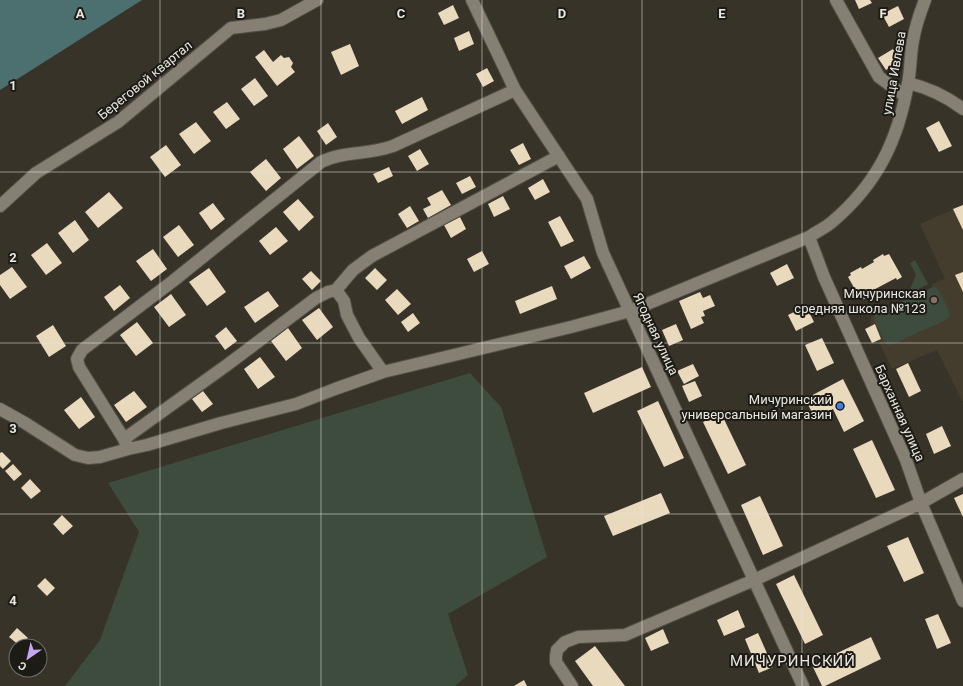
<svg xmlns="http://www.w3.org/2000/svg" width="963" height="686" font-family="Roboto,sans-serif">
<rect width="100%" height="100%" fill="#383329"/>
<path fill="#443c2d" d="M963,205V401H962L937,350L892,369L878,340L881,339L875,325L870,327L871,317L878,312L932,287V284L945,279L920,224Z"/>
<path fill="#3d4c3c" d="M915,260L928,284L909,294L907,291L910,289L916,275L910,263Z
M935,287L938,289L950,313L949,317L946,320L893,344L889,345L885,343L874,319L875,315L878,312L931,288Z
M470,373L501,407L547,557L448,614L468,675L455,686H65L100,640L139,532L108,483Z"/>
<path fill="#4c7070" d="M0,0H142L0,90Z"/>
<path fill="#e9d9bd" d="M855,0H870L872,3L859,9Z
M453,5L459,18L444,25L438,13Z
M898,6L904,19L889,27L882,14Z
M469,31L474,44L459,51L454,38Z
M350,44L359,66L341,75L331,52Z
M893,49L900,61L886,70L878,58Z
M264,50L273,62L281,55L284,58L289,57L293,63L291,67L295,72L277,86L255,57Z
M487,68L494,81L483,87L476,74Z
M255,78L268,96L254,106L241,89Z
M422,97L428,110L402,124L395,111Z
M227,102L240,119L226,129L213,112Z
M939,121L952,146L939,152L926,128Z
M196,122L211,141L194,154L179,134Z
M328,123L337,137L326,145L317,131Z
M299,136L314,156L297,169L283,149Z
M523,143L531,159L519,165L510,150Z
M166,145L181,165L165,177L150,157Z
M420,149L429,164L417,171L408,156Z
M266,159L281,178L266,191L250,172Z
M389,167L393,176L378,183L373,174Z
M470,176L476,187L462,194L456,183Z
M543,179L550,192L535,200L528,188Z
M442,190L451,205L428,218L423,209L431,205L427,198Z
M109,192L123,208L98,228L85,212Z
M503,196L510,209L494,217L488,204Z
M298,199L314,217L299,231L283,212Z
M213,203L225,219L211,230L199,213Z
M963,205V230L953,209Z
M410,206L419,221L407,228L398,214Z
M560,216L574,241L561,247L548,222Z
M460,217L466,229L451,238L444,225Z
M75,220L89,240L73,253L58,233Z
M179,225L194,245L178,257L163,237Z
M276,227L288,241L270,255L259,241Z
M47,243L62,263L46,275L31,255Z
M153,249L167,269L151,281L136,261Z
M482,251L489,264L474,272L467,259Z
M883,254L884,256L889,254L902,277L897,280L896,278L864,295L866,298L861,300L848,277L851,275L850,273L861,267L862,269L874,262L873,260Z
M584,256L591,268L571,279L564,266Z
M787,264L794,278L777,286L770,273Z
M12,267L27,287L10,299L0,285V275Z
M209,268L226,292L207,306L189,282Z
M375,268L387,280L377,290L365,278Z
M311,271L321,281L312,290L302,279Z
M963,272V292L955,275Z
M120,285L130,298L114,311L104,297Z
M552,286L557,299L520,314L515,301Z
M397,289L411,304L398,315L385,300Z
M268,291L279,306L255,323L244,307Z
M700,292L703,298L710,295L715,306L703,311L705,316L701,317L704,323L691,329L679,301Z
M171,294L186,315L169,327L154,307Z
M806,306L814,322L796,331L788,315Z
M319,308L333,327L317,340L302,320Z
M413,313L420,323L408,332L401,322Z
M137,322L153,343L136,356L120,335Z
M676,324L683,340L669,346L662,330Z
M875,324L881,339L872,343L865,329Z
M53,325L66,346L49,357L36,336Z
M226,327L237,341L225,350L215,336Z
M288,328L302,348L286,361L271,341Z
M822,338L834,363L817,371L805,345Z
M260,357L275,377L258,389L244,369Z
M908,363L921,391L909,397L896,369Z
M693,364L699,376L684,384L677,371Z
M642,367L651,387L593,413L584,393Z
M843,379L864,421L844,432L833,409L815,418L805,399Z
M695,381L702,396L689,402L682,386Z
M134,391L147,407L126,422L114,405Z
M203,391L213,404L202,412L192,399Z
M81,397L95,417L79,429L64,410Z
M658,401L684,458L664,467L637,411Z
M721,413L746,465L728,474L703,422Z
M942,426L951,446L934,454L926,434Z
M872,440L895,490L876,498L853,449Z
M2,452L11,461L3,469L0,466V453Z
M13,464L22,474L14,481L5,471Z
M30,479L41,491L31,499L21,488Z
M661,493L670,513L613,536L604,516Z
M963,494V517L954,498Z
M760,496L783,546L763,555L741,505Z
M62,515L73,526L63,535L53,524Z
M908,537L924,573L904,582L887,546Z
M794,575L823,635L805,644L776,584Z
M45,578L55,588L47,596L37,586Z
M738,610L745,627L724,636L717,620Z
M938,614L951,643L937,649L925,619Z
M17,628L28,638L20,646L9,637Z
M663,629L669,643L651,651L645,638Z
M758,633L773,667L759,673L745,639Z
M871,637L881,659L825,686H822L812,665Z
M595,646L625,686H593L575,661Z
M524,680L527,686H514Z"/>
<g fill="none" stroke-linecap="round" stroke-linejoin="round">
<defs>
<path id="street" d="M472,0L515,90L587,199L603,253L803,686
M836,0L879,77L905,96
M908,83C929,88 946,96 963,109
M0,206L36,173L118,122L231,28L265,24L281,20L317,0
M809,237L824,277L906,460L921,503L963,601
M383,372L359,338L347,315L344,301L336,290L353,270L372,256L559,156
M0,409L25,423L75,455L88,458L100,457L128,449L147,445L221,423L296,404L335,389L383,372L571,327L630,311L809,237C816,232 825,228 832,222C877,184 898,141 908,83C911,69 910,55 913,41C915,27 920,13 925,0
M124,439L227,365L316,298L328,292L336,290
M128,449L124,439L79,367L77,359L82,350L173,281L321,162C342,151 369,155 393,146L515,90
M572,686L556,662V656L557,650L565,642L578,637L625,635L754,580L921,503L963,479"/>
</defs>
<use href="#street" stroke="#544f47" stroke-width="14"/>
<use href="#street" stroke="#868074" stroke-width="12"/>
</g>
<path fill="none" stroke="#eae7e0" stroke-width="1" stroke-opacity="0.55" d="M160,0V686M321,0V686M482,0V686M642,0V686M802,0V686M0,172H963M0,343H963M0,514H963"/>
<circle fill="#8d6e63" stroke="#1d1b16" stroke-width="1.5" cx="934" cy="300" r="4"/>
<circle fill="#3f7fe0" stroke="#1d1b16" stroke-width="1.5" cx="840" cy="406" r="4"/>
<g text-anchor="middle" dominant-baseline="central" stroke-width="4" stroke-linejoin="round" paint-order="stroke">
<g font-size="13" fill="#eae7e0" stroke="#1d1b16">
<text transform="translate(894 73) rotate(-80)">улица Ивлева</text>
<text transform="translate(145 80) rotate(-39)">Береговой квартал</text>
<text transform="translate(656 334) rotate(65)">Ягодная улица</text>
<text transform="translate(900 413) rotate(66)">Барханная улица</text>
</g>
<g font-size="13" fill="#eae7e0" stroke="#1d1b16" text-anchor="end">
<text x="926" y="293">Мичуринская<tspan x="926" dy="15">средняя школа №123</tspan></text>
<text x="832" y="399">Мичуринский<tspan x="832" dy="15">универсальный магазин</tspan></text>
</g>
<g font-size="15" letter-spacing="1" fill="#eae7e0" stroke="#1d1b16">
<text x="793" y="661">МИЧУРИНСКИЙ</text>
</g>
</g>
<g font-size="13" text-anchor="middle" font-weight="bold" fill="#eae7e0" stroke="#1d1b16" stroke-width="4" stroke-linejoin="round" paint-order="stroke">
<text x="80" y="18">A</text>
<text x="241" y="18">B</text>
<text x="401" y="18">C</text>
<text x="562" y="18">D</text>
<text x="722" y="18">E</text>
<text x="883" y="18">F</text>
<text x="13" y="90">1</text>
<text x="13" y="262">2</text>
<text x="13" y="433">3</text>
<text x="13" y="605">4</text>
</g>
<g transform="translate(28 658) rotate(214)"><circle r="19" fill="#1d1b16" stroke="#6f6d67"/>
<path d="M0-3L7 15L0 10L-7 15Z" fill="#c3a7f2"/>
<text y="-6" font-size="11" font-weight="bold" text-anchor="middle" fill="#eae7e0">С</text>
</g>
</svg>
